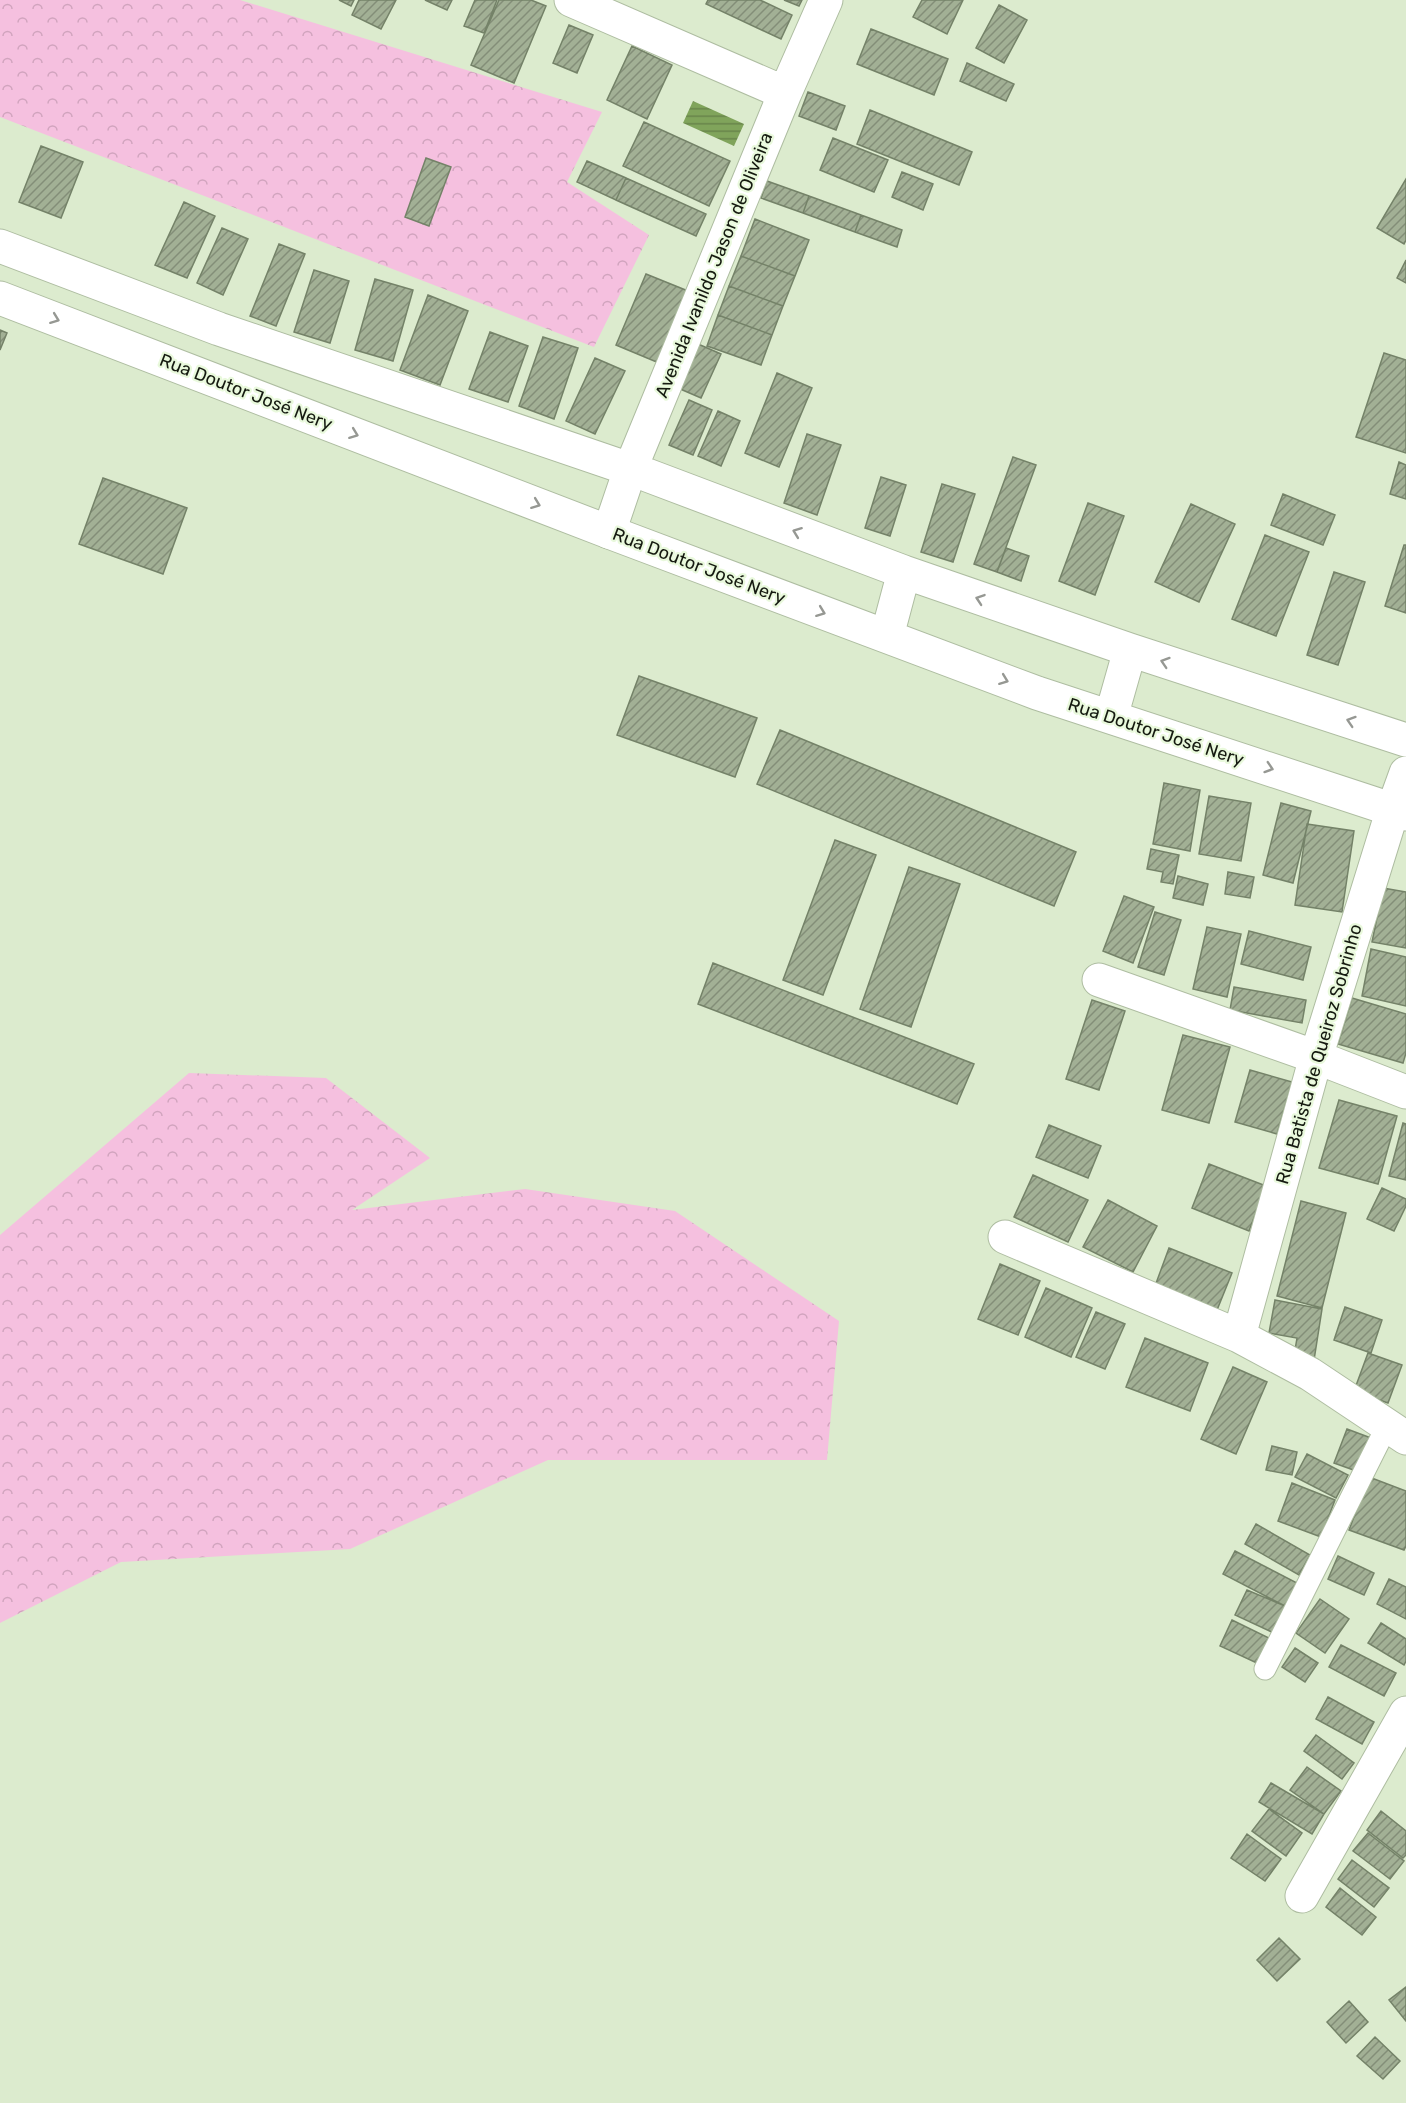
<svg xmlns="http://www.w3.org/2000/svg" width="1406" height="2103" font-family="Rubik,sans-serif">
<defs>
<pattern id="forest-crowns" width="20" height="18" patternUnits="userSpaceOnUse" patternTransform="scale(1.5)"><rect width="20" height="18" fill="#f5c0df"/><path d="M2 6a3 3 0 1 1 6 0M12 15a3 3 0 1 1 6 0" fill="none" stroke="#d1a4be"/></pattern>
<pattern id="water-rules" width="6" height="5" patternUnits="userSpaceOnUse" patternTransform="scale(1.5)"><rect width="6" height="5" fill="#80a45b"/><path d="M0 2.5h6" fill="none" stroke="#68854a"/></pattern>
<pattern id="building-hatch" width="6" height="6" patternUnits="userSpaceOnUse" patternTransform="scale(1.5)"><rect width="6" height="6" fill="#a2b095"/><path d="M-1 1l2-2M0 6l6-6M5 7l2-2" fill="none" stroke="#838e78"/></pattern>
</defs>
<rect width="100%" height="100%" fill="#dcebce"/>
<path fill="url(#forest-crowns)" d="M0,0H240L602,112L567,182L649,235L594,347L0,117Z
M189,1073L326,1078L430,1158L352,1210L525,1189L675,1211L839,1321L827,1460H548L350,1549L121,1562L0,1623V1235Z"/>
<path fill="url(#water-rules)" d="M693,101L744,124L734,146L683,123Z"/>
<path fill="url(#building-hatch)" stroke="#748268" stroke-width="1.5" d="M339,0H354L351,6Z
M359,0H396L381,29L352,15Z
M425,0H452L447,10Z
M475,0H497L484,33L464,26Z
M499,0H531L546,6L514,83L471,65Z
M708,0H760L792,15L781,39L706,4Z
M784,0H802L799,6Z
M922,0H963L947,34L913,17Z
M999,5L1027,20L1004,63L976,48Z
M569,25L593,35L577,73L553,63Z
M871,29L948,59L934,95L857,64Z
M632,46L672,65L647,119L607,100Z
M967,63L1014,84L1006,101L960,81Z
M808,92L845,106L836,130L799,116Z
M870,110L972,152L959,185L857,144Z
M644,122L730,161L709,206L623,166Z
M833,138L888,160L874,192L820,170Z
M41,146L83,162L61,218L19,202Z
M426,158L451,167L429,226L405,217Z
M587,161L626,178L616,200L577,182Z
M902,172L933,184L923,210L892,197Z
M626,178L706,214L696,236L616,200Z
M1406,179V240L1404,244L1377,228Z
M767,181L809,196L803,213L761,198Z
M809,196L861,215L855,232L803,213Z
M184,202L215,216L187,278L155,265Z
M861,215L902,230L897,247L855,232Z
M755,219L809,240L795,276L741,256Z
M222,228L248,239L223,295L197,283Z
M279,244L305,254L276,326L250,316Z
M741,256L795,276L783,306L729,286Z
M1406,260V283L1397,278Z
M314,270L349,281L330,343L294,332Z
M646,274L688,291L659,363L616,345Z
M375,279L413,290L393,361L355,350Z
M729,286L783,306L772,335L718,315Z
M428,295L468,311L440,385L400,370Z
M718,315L772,335L761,365L707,346Z
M0,330L7,333L0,350Z
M490,332L528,346L508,402L469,389Z
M543,337L578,348L554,419L519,406Z
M698,344L721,354L701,398L678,388Z
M1384,353L1406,360V453L1356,437Z
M595,358L625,371L595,434L566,421Z
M777,373L812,388L779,467L745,453Z
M689,400L712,410L693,455L669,445Z
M718,411L740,421L721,466L698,456Z
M807,434L841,445L817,515L784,503Z
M1013,457L1036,465L997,572L974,564Z
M1399,462L1406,465V499L1390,494Z
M881,477L906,485L890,536L865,528Z
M103,478L187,508L163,574L79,544Z
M942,484L975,494L953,562L921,552Z
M1283,494L1335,515L1323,545L1271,525Z
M1088,503L1124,516L1095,595L1059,581Z
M1191,504L1235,524L1199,602L1155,582Z
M1265,535L1309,552L1276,636L1232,619Z
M1404,545H1406V613L1385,606Z
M1006,548L1029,556L1021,581L997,572Z
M1334,572L1365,582L1338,665L1307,655Z
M639,676L757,718L735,777L617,735Z
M780,730L1076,852L1054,906L757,784Z
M1164,783L1200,790L1190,851L1153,844Z
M1209,796L1251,803L1241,861L1199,854Z
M1281,803L1311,811L1293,883L1263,875Z
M1307,824L1354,831L1342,912L1295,905Z
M835,840L876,855L823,995L783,980Z
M1151,849L1179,855L1173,884L1161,882L1163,872L1147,869Z
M909,867L960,884L911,1027L860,1009Z
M1228,872L1254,877L1250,898L1225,894Z
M1178,876L1208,884L1203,905L1173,898Z
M1383,888L1406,892V948L1372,942Z
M1124,896L1154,907L1133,963L1103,951Z
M1155,912L1181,920L1164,975L1138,967Z
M1207,927L1241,934L1227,997L1193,989Z
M1249,931L1311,947L1303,980L1241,964Z
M1371,949L1406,957V1006L1362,996Z
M713,963L974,1064L957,1104L698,1004Z
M1234,987L1306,1000L1302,1023L1230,1010Z
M1352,998L1406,1014V1053L1403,1063L1338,1044Z
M1092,1000L1125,1011L1099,1090L1066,1079Z
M1183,1035L1230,1047L1209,1123L1162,1110Z
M1250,1070L1292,1082L1277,1134L1235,1122Z
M1339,1100L1397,1116L1378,1184L1319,1168Z
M1403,1123L1406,1124V1180L1389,1176Z
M1049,1125L1101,1146L1088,1178L1036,1157Z
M1209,1164L1266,1186L1249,1231L1192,1208Z
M1033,1175L1088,1200L1068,1242L1014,1217Z
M1382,1188L1406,1199V1206L1394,1231L1367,1219Z
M1108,1200L1157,1226L1133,1272L1083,1247Z
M1301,1201L1346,1213L1322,1308L1277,1296Z
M1169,1248L1232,1273L1217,1310L1155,1286Z
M1000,1264L1040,1281L1018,1335L978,1319Z
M1046,1288L1092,1308L1071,1357L1025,1337Z
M1275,1300L1322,1309L1314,1360L1294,1356L1297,1338L1269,1333Z
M1345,1307L1382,1320L1371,1353L1334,1340Z
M1096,1312L1125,1324L1105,1369L1076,1357Z
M1145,1338L1208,1363L1190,1411L1126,1387Z
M1368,1353L1402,1365L1388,1403L1354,1391Z
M1233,1367L1267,1382L1236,1454L1201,1439Z
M1347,1429L1371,1438L1359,1472L1334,1463Z
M1272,1446L1297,1452L1292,1475L1266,1470Z
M1307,1454L1348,1475L1336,1498L1295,1477Z
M1369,1477L1406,1491V1546L1404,1550L1349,1530Z
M1292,1483L1335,1500L1321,1537L1278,1521Z
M1256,1524L1310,1555L1299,1575L1245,1544Z
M1235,1551L1297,1583L1285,1606L1223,1574Z
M1338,1556L1374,1573L1364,1595L1328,1579Z
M1389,1579L1406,1587V1619L1377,1604Z
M1247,1590L1285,1606L1274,1633L1235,1615Z
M1320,1599L1349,1619L1325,1653L1296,1633Z
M1232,1620L1271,1639L1259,1664L1220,1646Z
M1381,1623L1406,1639V1661L1404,1665L1368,1643Z
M1341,1645L1396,1673L1384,1696L1329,1667Z
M1295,1648L1318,1663L1305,1682L1282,1667Z
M1328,1697L1374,1722L1362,1744L1316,1719Z
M1316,1735L1354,1763L1342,1779L1304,1751Z
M1307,1767L1341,1791L1324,1814L1290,1790Z
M1271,1783L1324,1814L1312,1834L1259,1802Z
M1269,1809L1302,1833L1286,1856L1252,1831Z
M1381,1811L1406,1831V1855L1403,1858L1367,1830Z
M1368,1833L1404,1861L1390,1879L1353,1851Z
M1247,1834L1281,1859L1265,1881L1231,1858Z
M1352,1860L1389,1888L1374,1907L1338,1879Z
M1340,1888L1376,1917L1362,1935L1326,1907Z
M1279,1938L1300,1959L1277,1981L1257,1960Z
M1406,1987V2021L1389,2000Z
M1349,2001L1368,2022L1346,2043L1327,2022Z
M1375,2037L1400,2061L1383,2079L1357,2056Z"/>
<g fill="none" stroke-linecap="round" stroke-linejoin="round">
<defs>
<path id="lane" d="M1265,1669L1387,1426"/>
<path id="street" d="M571,0L785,93
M609,532L630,470L785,93L826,0
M1099,980L1316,1057L1406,1092
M1005,1237L1239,1336L1310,1374L1406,1438
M1239,1336L1316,1057L1393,809L1406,773
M1302,1896L1406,1713"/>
<path id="secondary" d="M0,246L219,329L647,475L904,572L1130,650L1406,740
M0,298L609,532L1037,693L1406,814
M887,636L904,572
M1111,717L1130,650"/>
</defs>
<use href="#lane" stroke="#aebda1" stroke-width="23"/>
<use href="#street" stroke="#aebda1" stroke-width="35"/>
<use href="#secondary" stroke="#aebda1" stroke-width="35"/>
<use href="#lane" stroke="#fff" stroke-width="21"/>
<use href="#street" stroke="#fff" stroke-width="33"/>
<use href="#secondary" stroke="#fff" stroke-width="33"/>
</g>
<defs><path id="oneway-chevron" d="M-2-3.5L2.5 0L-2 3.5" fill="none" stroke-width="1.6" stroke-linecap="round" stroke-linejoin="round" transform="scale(1.5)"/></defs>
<g stroke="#969893">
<use href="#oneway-chevron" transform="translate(55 319) rotate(21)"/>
<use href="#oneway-chevron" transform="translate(354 434) rotate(21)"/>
<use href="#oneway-chevron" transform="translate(536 504) rotate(21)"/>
<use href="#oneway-chevron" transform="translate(797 532) rotate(-159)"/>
<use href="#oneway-chevron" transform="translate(980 599) rotate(-161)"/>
<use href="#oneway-chevron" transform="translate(821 612) rotate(21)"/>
<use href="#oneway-chevron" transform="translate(1165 662) rotate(-162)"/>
<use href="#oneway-chevron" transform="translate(1004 680) rotate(21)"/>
<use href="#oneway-chevron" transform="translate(1351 721) rotate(-162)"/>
<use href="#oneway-chevron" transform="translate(1269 768) rotate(18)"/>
</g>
<g text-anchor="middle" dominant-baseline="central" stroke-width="4.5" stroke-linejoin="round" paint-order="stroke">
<g font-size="18" fill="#151a10" stroke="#e9f9dc">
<text transform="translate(714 265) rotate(-68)">Avenida Ivanildo Jason de Oliveira</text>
<text transform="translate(246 392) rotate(21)">Rua Doutor José Nery</text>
<text transform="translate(699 566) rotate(21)">Rua Doutor José Nery</text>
<text transform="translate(1156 732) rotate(18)">Rua Doutor José Nery</text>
<text transform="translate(1319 1054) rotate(-74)">Rua Batista de Queiroz Sobrinho</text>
</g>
</g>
</svg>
